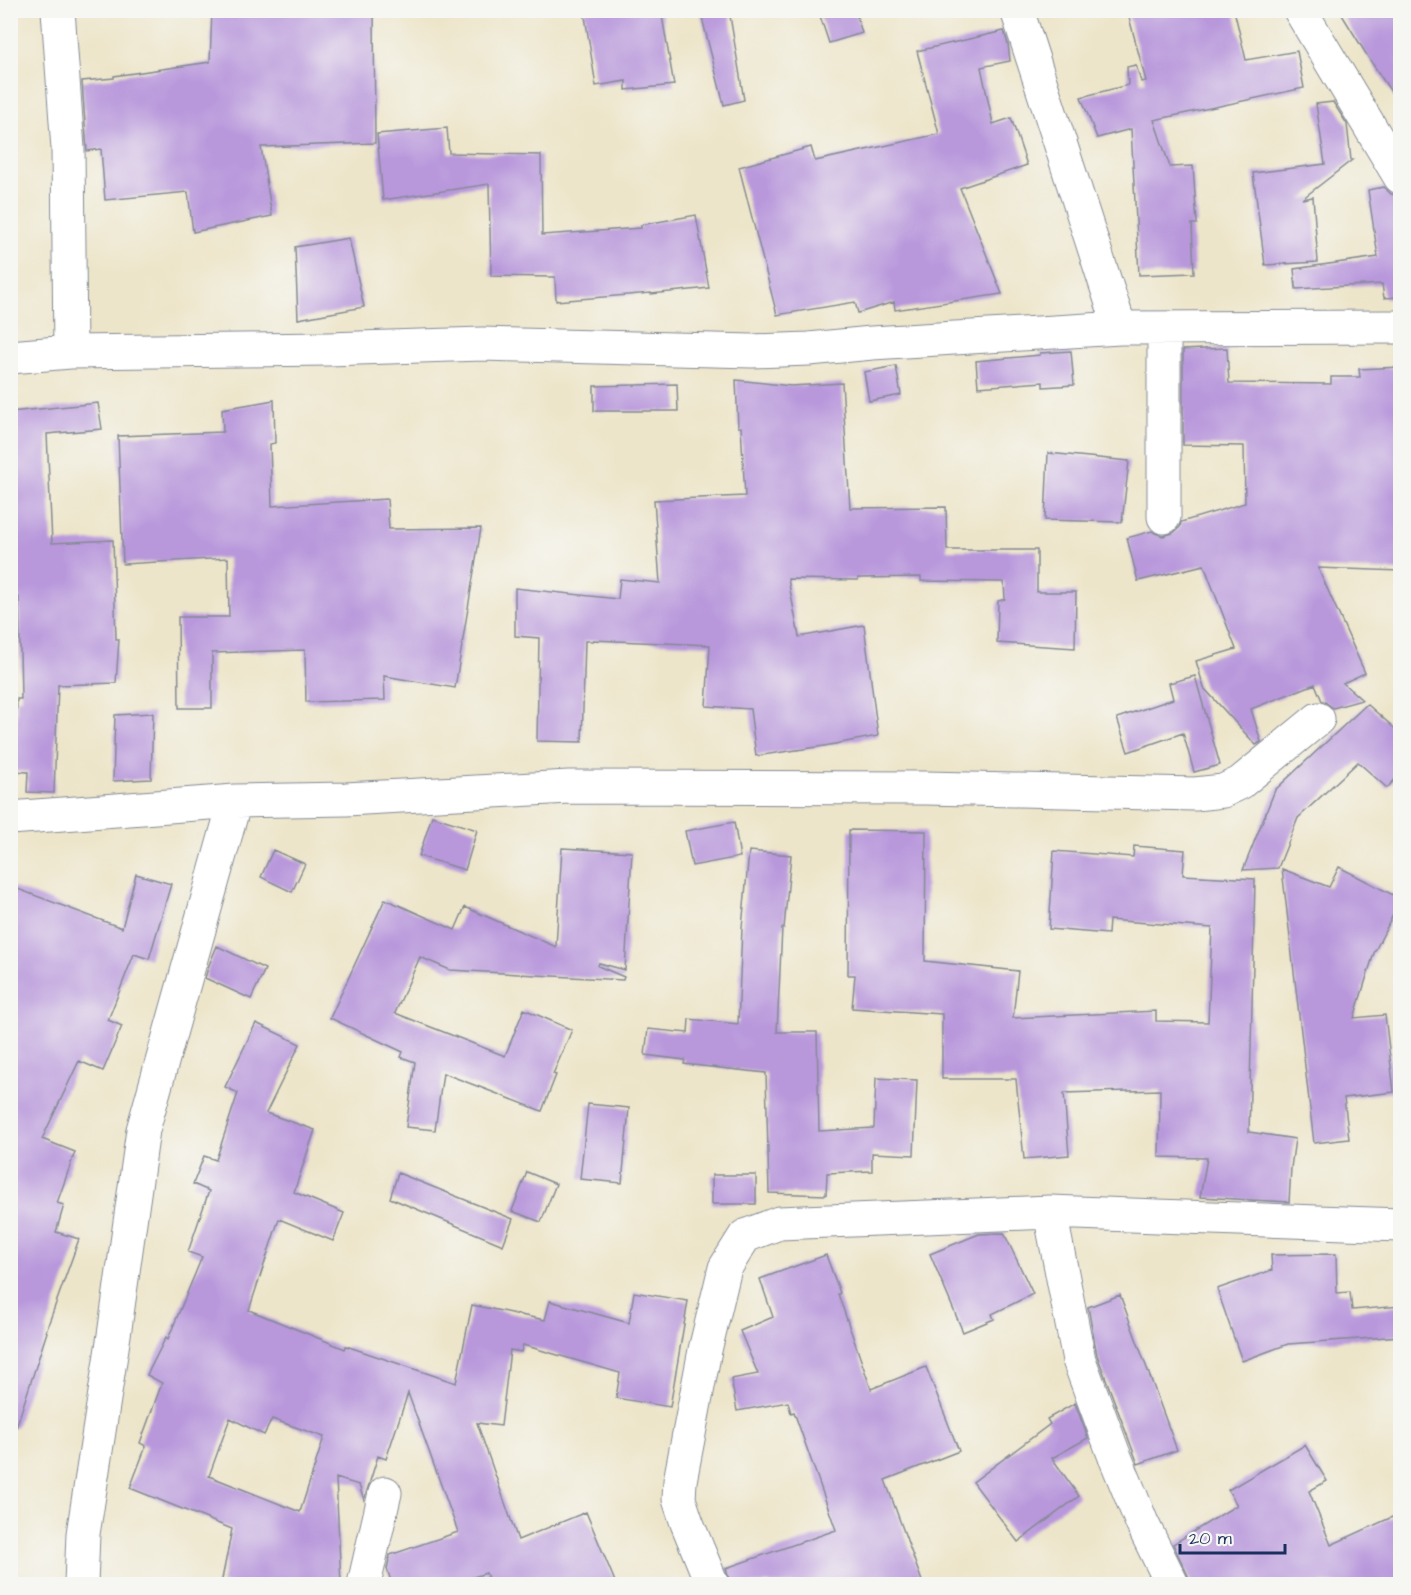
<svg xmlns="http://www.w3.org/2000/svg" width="1411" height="1595" font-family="'Architects Daughter',sans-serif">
<rect width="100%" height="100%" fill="#f6f6f2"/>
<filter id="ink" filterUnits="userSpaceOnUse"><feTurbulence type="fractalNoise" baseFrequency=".0167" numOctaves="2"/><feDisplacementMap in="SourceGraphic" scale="12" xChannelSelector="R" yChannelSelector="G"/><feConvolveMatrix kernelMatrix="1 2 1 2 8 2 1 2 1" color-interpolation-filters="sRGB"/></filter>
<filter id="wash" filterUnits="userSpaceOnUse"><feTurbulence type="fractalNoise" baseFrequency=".008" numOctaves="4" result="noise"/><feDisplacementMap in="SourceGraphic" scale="24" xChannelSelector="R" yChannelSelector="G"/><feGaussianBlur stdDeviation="1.35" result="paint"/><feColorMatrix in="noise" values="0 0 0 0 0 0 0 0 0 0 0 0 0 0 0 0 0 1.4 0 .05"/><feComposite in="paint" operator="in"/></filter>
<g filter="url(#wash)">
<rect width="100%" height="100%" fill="#ede5c9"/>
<g id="blocks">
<path fill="#b897db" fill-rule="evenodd" d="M212,10H374L375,143L261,147L272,216L193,232L188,192L105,200L101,149L87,151L82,81L114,78V76L210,62Z
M584,10H661L674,85L626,90V81L596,86Z
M700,10H729L744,100L724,105Z
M818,10H855L862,33L829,43Z
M1127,10H1234L1246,60L1297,51L1304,88L1154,120L1170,167L1193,166L1197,224H1192L1194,273L1139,275L1131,129L1097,138L1081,97L1128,85L1127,67L1136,65L1141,82L1146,81Z
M1339,10H1401V107L1368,57Z
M1004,31L1008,44L1010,61L981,67L993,124L1011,118L1027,165L960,188L1002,294L895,310L894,302L858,313L855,302L777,315L739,167L811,147L815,161L939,134L917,51Z
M1333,102L1347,124L1351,160H1352L1302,199L1313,197L1318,262L1265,265L1253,173L1325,164L1316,104Z
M447,128L449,153L541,155L542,235L641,228V225L696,215L709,288L651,294V293L556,301L555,277L491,276L489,184L383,200L377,134Z
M1384,187L1391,194L1401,196V297L1384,298L1382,284L1296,289L1294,269L1378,257L1368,190Z
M349,238L364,307L298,319L295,247Z
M1227,348L1229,383L1331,384V377H1360L1359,369L1401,367V571L1318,568L1365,673L1343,683L1362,700L1333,708L1325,702L1322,701L1315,684L1251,709L1261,742L1256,745L1204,688L1196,661L1236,649L1204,565L1138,581L1127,538L1152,531L1155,533L1163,536L1173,533L1180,527L1181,522L1245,503L1244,446L1183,445V350Z
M1071,351L1074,385L1043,387V382L978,387L976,361L1040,355V353Z
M896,366L901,395L869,401L864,372Z
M736,380L791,386L842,383L850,508L946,507L947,550H1037V592H1076L1075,648L997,643L998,601L1005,599L1004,582L921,581V577L858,578V580L788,579L799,637L864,625L878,736L824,746L756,756L750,709L706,706L710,645L593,640L592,641H585L582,742L537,741L539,638L515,636V588L618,599L620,579L660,583L654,500L745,496L741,427H738Z
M677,384L678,411H594V386Z
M274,400L275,443L270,444L272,506L387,499L389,529L481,528L455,688L384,676L385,700L306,702L305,650L212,653V708H179L178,617H229L228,558L123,564L118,436L223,432L222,409Z
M98,403L102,429L47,434L52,543L113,540L116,639H119L116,683L58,685L54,793L27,792L28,772L14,771L17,699H21L19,597H10V412Z
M1048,453L1129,461L1122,522L1045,520Z
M1195,676L1220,765L1194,772L1183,733L1128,752L1117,718L1173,699L1169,683Z
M1367,704L1401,734V773L1387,788L1358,762L1298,818L1278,868L1243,870L1275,790Z
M153,713L151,779L113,781L115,715Z
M432,816L477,830L465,870L419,856Z
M734,822L740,857L692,866L685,831Z
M849,830L926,831L925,961L1018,971L1013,1018L1156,1011V1021L1208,1022L1212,928L1109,920L1108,934L1049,929L1054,851L1133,857L1134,846L1185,850L1183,875L1255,879L1249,1132L1295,1139L1291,1168L1289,1202L1200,1197L1207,1158L1159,1157L1160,1090L1064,1093L1069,1155L1024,1159L1016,1079H942V1014L852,1008L855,975H848Z
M562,848L632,852L625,970L599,963L598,966L624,977L623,980L450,970L420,957L395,1013L505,1056L524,1009L572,1030L553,1074L556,1075L542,1111L443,1073L435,1130L406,1127L415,1062L401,1057L403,1052L330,1018L385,899L455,930L465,907L556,947Z
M273,850L305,864L292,892L261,877Z
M749,851L791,855L784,928H782L777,1032H817L819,1131L874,1128L876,1078L917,1080L914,1155L872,1153V1171L827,1173L826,1195L769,1193L766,1073L684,1064L685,1060L645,1055L648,1029L688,1033L689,1019L738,1024L742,928Z
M1339,867L1401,899L1374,953L1354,1018L1385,1015L1394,1092L1344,1098L1349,1139L1314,1143L1282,869L1329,887Z
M136,874L171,884L149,959L134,954L108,1020L122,1026L103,1071L79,1061L42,1139L75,1152L57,1203L64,1205L56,1232L79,1239L46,1331L47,1332L16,1428L10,1427V886L122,928Z
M217,946L265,969L251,999L205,978L209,965Z
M256,1023L300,1044L266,1113L315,1130L294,1192L344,1213L333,1241L279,1219L249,1310L345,1349L346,1346L456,1383L472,1305L545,1320L550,1301L629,1323L634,1292L688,1301L670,1407L616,1398L620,1373L523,1345L521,1352L510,1350L501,1426L477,1423L518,1540L586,1512L616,1584H490L486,1573L452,1584H392L387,1569L390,1555L458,1532L408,1393L386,1459L378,1456L364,1500L359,1485L336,1478L341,1584H221L232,1529L130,1488L146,1446L140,1443L162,1383L147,1375L166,1337L168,1339L202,1257L188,1252L209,1191L193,1184L204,1156L216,1160L238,1093L225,1087ZM230,1418L264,1435L272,1419L324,1437L300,1512L209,1476Z
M588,1104L629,1108L622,1183L580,1179Z
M527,1172L556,1184L541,1222L512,1211Z
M398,1173L513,1219L503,1245L390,1198Z
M712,1175H756V1204H712Z
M1004,1233L1033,1294L992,1314L994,1319L963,1332L930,1254L979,1234Z
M1336,1254L1337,1293L1350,1292L1352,1310L1401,1306V1336L1288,1344L1242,1361L1217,1289L1272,1270L1271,1255Z
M826,1255L840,1293L838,1294L871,1389L926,1367L959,1451L885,1480L923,1584H730L726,1568L836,1530L794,1412L791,1413L788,1402L737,1411L731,1379L758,1374L740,1331L773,1317L760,1279Z
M1120,1295L1177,1450L1138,1464L1097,1355L1088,1307Z
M1075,1403L1088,1438L1052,1458L1079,1496L1018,1542L973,1482L1050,1424L1047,1419Z
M1305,1445L1327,1481L1309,1491L1331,1545L1401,1513V1584H1192L1173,1544L1237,1505L1228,1490Z"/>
</g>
</g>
<g filter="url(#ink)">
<use href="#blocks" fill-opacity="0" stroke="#848a94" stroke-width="1.5"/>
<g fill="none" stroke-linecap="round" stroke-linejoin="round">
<defs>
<path id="minor" d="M58,10L68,149L70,352
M1017,10L1120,328
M1300,10L1400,177
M10,357L70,352L328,349L482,344L752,351L809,349L872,343L1120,328L1400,327
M1164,517V328
M10,818L235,801L346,799L569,787L926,788L1195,794L1223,791L1240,783L1318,719
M1050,1212L1079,1360L1113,1452L1142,1523L1172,1584
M81,1584L83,1534L114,1335L143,1130L235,801
M364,1584L385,1493
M712,1584L687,1523L679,1499L680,1481L705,1350L725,1268L745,1236L779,1223L1050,1212L1400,1225"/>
</defs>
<use href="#minor" stroke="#848a94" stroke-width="35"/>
<use href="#minor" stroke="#fff" stroke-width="33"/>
</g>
</g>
<rect width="1411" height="1595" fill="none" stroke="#f6f6f2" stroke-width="36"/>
<path d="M1180 1544v9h105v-9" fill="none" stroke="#1b2f5e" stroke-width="3"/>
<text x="1189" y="1544" font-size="18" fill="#1b2f5e" stroke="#f6f6f2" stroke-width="4.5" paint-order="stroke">20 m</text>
</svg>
